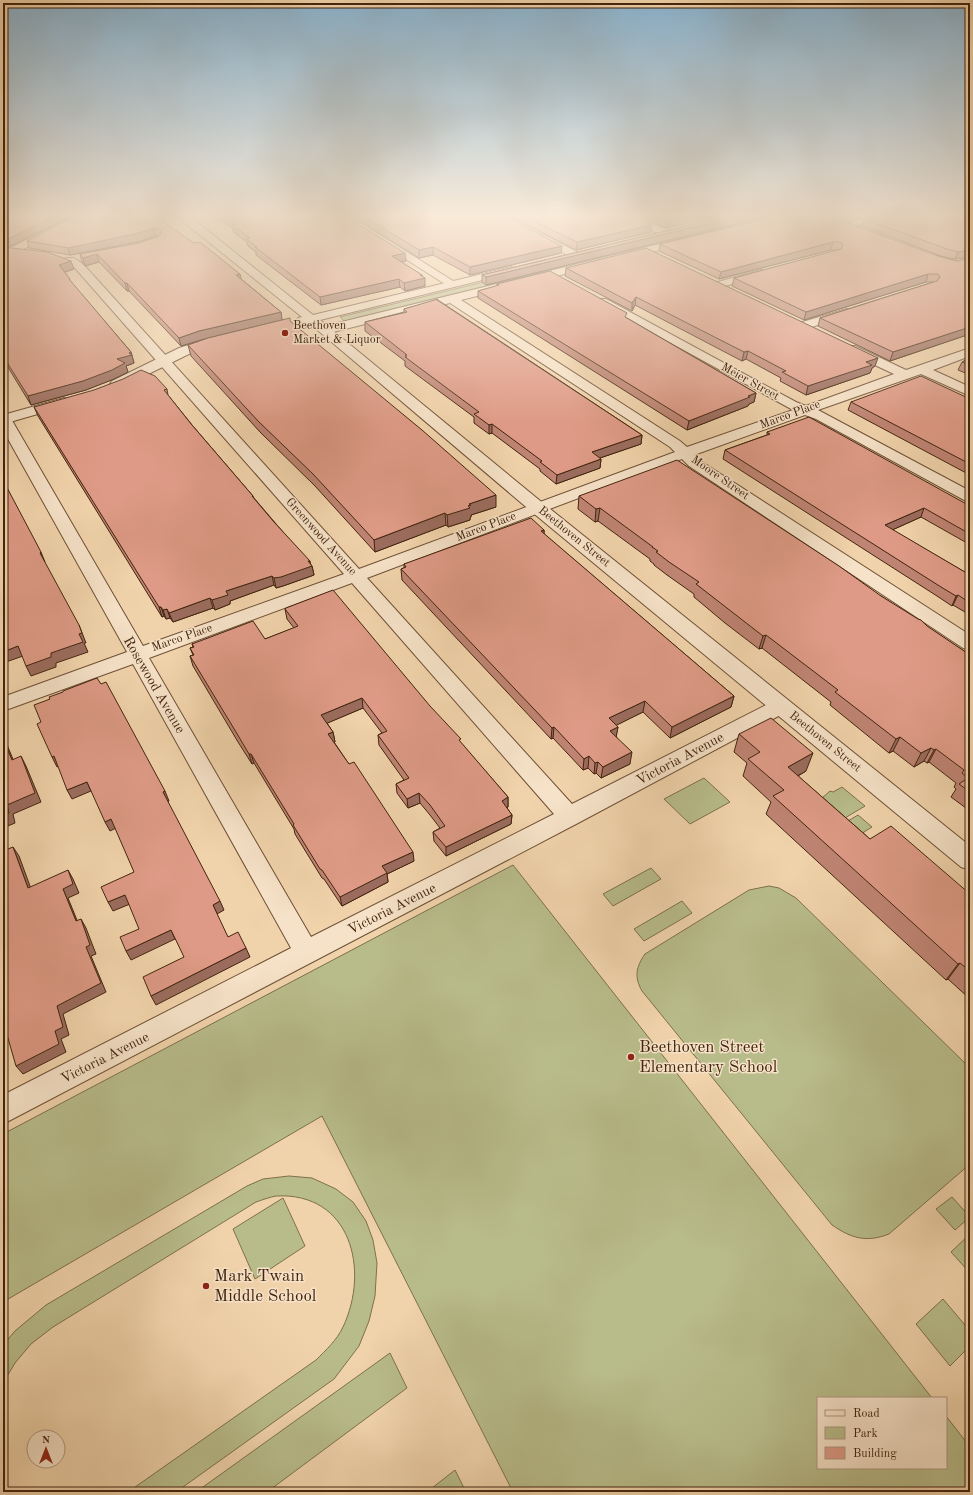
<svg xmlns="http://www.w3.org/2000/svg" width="973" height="1495" font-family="'Old Standard TT',serif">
<rect width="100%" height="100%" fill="#f1d3ab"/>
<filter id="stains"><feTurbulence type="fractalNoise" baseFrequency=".005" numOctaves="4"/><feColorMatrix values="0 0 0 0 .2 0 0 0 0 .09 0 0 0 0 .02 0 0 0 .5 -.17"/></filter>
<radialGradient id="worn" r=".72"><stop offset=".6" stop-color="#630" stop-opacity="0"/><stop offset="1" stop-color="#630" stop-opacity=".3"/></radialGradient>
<path fill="#b8bc8a" stroke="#7d704c" d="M762,214H781L345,322L340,317Z
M704,778L730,802L690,824L664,799Z
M842,787L865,806L845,818L822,798L830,791L833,792Z
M858,815L872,827L856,837L841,825Z
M513,865L932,1398H818V1468H946V1416L970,1447V1492H513L322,1116L3,1302V1134Z
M651,868L661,879L613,906L603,894Z
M769,886L779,888L796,898L970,1068V1164L889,1234C866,1243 851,1238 832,1225L642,991C634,977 636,967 645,954L749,890Z
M682,901L692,913L644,941L634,929Z
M289,1176L312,1178L336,1189L353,1202L366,1221L373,1240L377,1263L375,1296L369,1321L359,1346L334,1379L176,1492H128L316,1360C326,1350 337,1340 343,1327C370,1270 351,1192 276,1196C270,1197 262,1200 256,1202L53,1327L31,1344L15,1363L3,1383V1345L15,1331L46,1305L247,1186L263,1179Z
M952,1197L970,1217L955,1230L936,1209Z
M283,1198L305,1246L255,1279L233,1229Z
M970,1234V1273L951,1252Z
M943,1299L970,1331V1346L950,1366L916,1324Z
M390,1353L407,1388L267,1492H196Z
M455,1470L466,1492H427Z"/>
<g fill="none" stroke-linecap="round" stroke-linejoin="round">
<defs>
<path id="minor" d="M79,214H91L16,253H8L7,251L8,249Z
M335,214H346L458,284L456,286H448Z
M491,214H503L579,253L580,255L575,258L571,257Z
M618,214H630L669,231L670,233L669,235H661L620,216Z
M881,214H897L895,216L848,228L843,225L845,223Z
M688,237L693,240L692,242L461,300L680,441L687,447L793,410L598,303L596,301L598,299H606L796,402L806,406L894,374L847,352L845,349L847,346H855L906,370L970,348V356L933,370L970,387V396L921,374L818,410L970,491V502L964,500L816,419L805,415L694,455L699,460L970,635V650L963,648L689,466L682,459L367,578L572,804L774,701L781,699L788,701L791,706L788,711L578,823L3,1124V1095L291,948L133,664L3,711V697L127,652L3,430V413L8,414L10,417L143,646L344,574L75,268L65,260L66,258H74L83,264L359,569L675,452L670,447L450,303L325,334L321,333L319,330L321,327ZM352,583L554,814L311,937L149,658Z
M761,270L765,271L766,273L765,275L718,288L712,285L714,283Z
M847,309L851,310L853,312L851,314L803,330L799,329L797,326L799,323Z"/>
<path id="tertiary" d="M172,214H184L193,219L313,315L511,267L515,268L517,270L515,272L320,320L544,504L970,846V870L961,867L532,512L321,333L309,323L302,325L298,324L296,321L298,318L302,317L185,223Z
M217,336L222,337L223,340L222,343L189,354L122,387L117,388L112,387L110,384L112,381L179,348Z
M64,398L69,399L71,402L69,405L3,424V415Z"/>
</defs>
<use href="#minor" stroke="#6e5035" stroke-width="2"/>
<use href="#tertiary" stroke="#6e5035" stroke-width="2"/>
<use href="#minor" fill="#f6e2c8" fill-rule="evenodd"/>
<use href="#tertiary" fill="#f6e2c8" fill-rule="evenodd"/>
</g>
<path fill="#bf8473" stroke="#42240e" d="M3,214H76L11,246H3Z
M210,214H342L406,261L401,262L422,275L425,286L405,291L400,287L321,305L256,255V252L248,246L247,242L233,232V228Z
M348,214H501L561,253L470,275L433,255L419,258Z
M506,214H628L651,232L576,250Z
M633,214H728L667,228Z
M737,214H776L486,285L482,282V275Z
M783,214L957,261L970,258V334L890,361L818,326L820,318L933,282H926L804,320L732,286L734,278L839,250H831L719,279L659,251L660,244Z
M828,214H875L847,220Z
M970,214V257L955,259L944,257L862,226L864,219Z
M157,218L241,279L281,312L282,320L290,321L496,507L471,515V517L470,518V520L448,527L446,525L375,552L315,486L260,432L191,356L188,345L208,338L201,340L181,346L129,291H127L99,262L85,266L82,262L80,254L139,243L158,236H156L137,242L70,255L29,248L27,241Z
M3,247L74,269L65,272L72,283L131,352L134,363L126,366L128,372L114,379L86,390L31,405L3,359Z
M566,268L875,366L872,368L870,373L806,395L780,381L781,378L746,359L742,361L635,305L632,311L565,276Z
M497,284L627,318L756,393L754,402L749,404L748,406L687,430L478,298V291L497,286Z
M438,300L642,435L641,444L600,458L601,459L600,468L556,484L540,471V469L492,433L489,434L474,423V417L405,366V361L365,331V322L404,312V309Z
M970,358V375L958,370L962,362Z
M167,389L168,395L192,425L253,496L254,498L312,566L314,575L283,586L276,588L274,585L230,601V604L215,610L213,608L173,622L170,618L166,619L164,616L162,617L38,416L34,407Z
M970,399V475L848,410L851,402Z
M767,432L970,506V542L967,543L921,517L892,530L970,575V615L953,605L952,606L937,596L723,459L725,450L767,435Z
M579,496L881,596L970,655V811L951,797L956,789L954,787L956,783L929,762L927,763L924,761L914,767L893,751L889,753L830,705L831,702L762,648L759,649L725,623L694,597V594L667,575L654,565V564L650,561V559L598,521L595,522L578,509Z
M544,530V534L734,696L731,707L670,738L643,712L616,725L618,727L616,736L630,764L601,778L596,773L594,774L588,768L583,770L553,738L551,739L402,580L401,569L404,568V564Z
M285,609L461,743L508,797V807L507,808L512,815L511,824L446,856L434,841L433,832L440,828L430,815L420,803L408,808L397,793L396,784L404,780L379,745L378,735L382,733L363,708L327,723L333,732L335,742H334L414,861L387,874L388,882L342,906L324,879L322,878L295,834L294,829L254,763L252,764L238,742L193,666L190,656L193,655L190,648L193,647L192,644L265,639L294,628L287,619Z
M739,734L806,771L798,776L870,839L970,894V999L948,979L946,980L766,814L771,802L743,776L747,763L734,752Z"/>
<path fill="#9b6c5e" stroke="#42240e" d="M59,214H76L11,246L8,239Z
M699,214H728L667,228L668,221Z
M748,214H776L486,285V277Z
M849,214H875L847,220Z
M652,225L651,232L576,250L577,242Z
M154,228L156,236L137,242L70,255L68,248Z
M833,242L831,250L719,279L721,272Z
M562,246L561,253L470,275V267Z
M433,247V255L419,258V250Z
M970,250V257L955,259L958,252Z
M405,253L406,261L392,264V256Z
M97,254L99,262L85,266L83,258Z
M71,261L74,269L61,273L59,265Z
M240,274L242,282L236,275Z
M928,274L926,282L804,320L806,312Z
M420,275H422V279L425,278V286L405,291L404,283Z
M399,279L400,287L321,305L320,297Z
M125,283H127L129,291H127Z
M636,297L635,305L632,311V303Z
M281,312L282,320L201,340L181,346L179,338L199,331Z
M970,327V334L890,361L893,352Z
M748,351L746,359L742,361L744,352Z
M131,352L134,363L126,366L128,372L114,379L86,390L31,405L28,396L117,359Z
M878,358L875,366L872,368L870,373L806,395L808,386L866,362Z
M756,393L754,402L749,404L748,406L687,430L689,421L748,396Z
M492,424V433L489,434V425Z
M642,435L641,444L591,461L592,452Z
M601,459L600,468L556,484L557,475Z
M496,495V507L471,515V517L470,518V520L448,527L447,515L469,504Z
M600,508L598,521L595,522L596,509Z
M924,508L921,517L881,535L885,525Z
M445,513L446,525L375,552L374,540Z
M544,530V541L541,531Z
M970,536V542L967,543Z
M41,552L45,562L44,563L40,553Z
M310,561L311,566H312L314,575L283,586L276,588L274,578Z
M272,576L274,585L230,601V604L215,610L212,600L226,591Z
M958,595L953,605L952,606L956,596Z
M210,598L213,608L173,622L169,613Z
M159,607H161L164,616L162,617Z
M167,609L170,618L166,619L163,610Z
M79,625L86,643H84L88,652L56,663V667L31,676L26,666L51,653L79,634Z
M766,635L762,648L759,649L763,636Z
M18,646L23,656L3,663V652Z
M734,696L731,707L670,738L672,727Z
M362,698L363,708L323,725L321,715Z
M645,701L643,712L607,730L609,718Z
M554,727L553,738L551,739L552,728Z
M618,727L616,738L610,731Z
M333,732L335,742L330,744L328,734Z
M3,735L17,769L12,760L3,739Z
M900,737L893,751L889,753L896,739Z
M931,748L924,761L914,767L921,753Z
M936,749L929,762L927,763L934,750Z
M632,752L630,764L601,778L603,767Z
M813,753L806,771L781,785L788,767Z
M249,754H251L254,763L252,764Z
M21,756L26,766L41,802L13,814L15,823L3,828V816Z
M54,756L59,766L57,767L52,757Z
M589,756L588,768L583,770L584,759Z
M598,762L596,773L594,774L595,763Z
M87,782L91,791L72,799L67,790Z
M165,791L169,801L167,802L163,792Z
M419,793L420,803L408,808L407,799Z
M508,797V807L501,810L502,801Z
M512,815L511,824L446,856V847Z
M111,819L116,828L110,831L105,822Z
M13,847L19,856L34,897L28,888Z
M413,852L414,861L387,874L388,882L342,906L340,897L382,866Z
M68,870L73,879L79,893L68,898L81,930L76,921L63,889Z
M125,895L130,904L113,911L108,902Z
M220,901L224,910L217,914L213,905Z
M81,919L86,928L96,954L91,956L106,992L63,1014L69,1035L61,1039L66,1052L23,1074L16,1066L55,1031L57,1006L86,947Z
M171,930L175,939L131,960L126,951Z
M246,948L250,957L156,1005L151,996Z
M960,963L948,979L946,980L958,964Z"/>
<path fill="#de9a86" stroke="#42240e" d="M3,214H59L8,239H3Z
M78,214H155L156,215H153L194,243L200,242L240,274L236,275L281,312L199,331L179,338L127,283H125L97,254L83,258L80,254L139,243L159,236L161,232L159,229L154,228L135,234L68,248L27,241Z
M220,214H342L405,253L392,256L422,275H420L425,278L404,283L399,279L320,297L255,247H257L246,239L250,238L232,225L237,224Z
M359,214H501L562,246L470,267L433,247L419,250Z
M520,214H628L652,225L577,242Z
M651,214H699L668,221Z
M737,214H748L486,277L482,275Z
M783,214H824L938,256L957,261L970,258V327L893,352L820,318L937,281L940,277L938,274H928L806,312L734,278L841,249L843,245L841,242H833L721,272L660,244Z
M884,214H970V250L958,252L947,249L864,219Z
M3,247L47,252L71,261L59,265L70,279H69L131,352L129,353L132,355L117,359L125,363L112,370L83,381L28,396L3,356Z
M646,248L878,358L866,362L872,365L808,386L782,372L786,371L748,351L744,352L636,297L632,303L566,268Z
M550,271L627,313L625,317L756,393L748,396L750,397L689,421L478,291L499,285L497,284Z
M438,299L437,300L642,435L592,452L601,459L557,475L540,462L542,461L492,424L489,425L474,414L479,412L405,357H407L405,355H407L365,322L407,312L404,309Z
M290,318V321L422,430L496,495L469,504L471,505L468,506L470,508L447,515L445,513L374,540L313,474L258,421L188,345L208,338Z
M970,358V365L962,362Z
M141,370L155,376L167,389L164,390L192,425L253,496H252L274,522L310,561H308L312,566L281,577L274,578L272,576L226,591L228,595L212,600L210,598L169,613L167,609L163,610L161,607H159L34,407L94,390L123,379Z
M921,376L970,399V464L851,402Z
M809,417L970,506V534L924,508L885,525L970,575V603L958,595L956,596L941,587L725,450L770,434L767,432Z
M677,460L839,566L881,596L918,619L921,620L927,626L970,655V792L959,784L968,778L962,773L964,770L936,749L934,750L931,748L921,753L900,737L896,739L835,692L838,690L766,635L763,636L696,584L699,582L669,562L656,552L658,551L652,547H653L600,508L596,509L579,496Z
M3,480L41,552L40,553L79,625L82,633L79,634L83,642L51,653V657L26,666L18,646L3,652Z
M531,518L544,530L541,531L734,696L672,727L645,701L609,718L618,727L610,731L632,752L603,767L598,762L595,763L589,756L584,759L554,727L552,728L401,569L406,567L404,564Z
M333,590L430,706L461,739L459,740L508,797L502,801L512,815L446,847L433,832L445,826L430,805L419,793L407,799L396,784L409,778L378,735L387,731L362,698L321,715L333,732L328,734L349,764L354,762L413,852L382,866L387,873L340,897L322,870L320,869L293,825L294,824L251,754H249L236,732L190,656L194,655L190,648L194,647L192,644L253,621L265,639L298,626L285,609L286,608Z
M97,678L101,684L106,682L165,791L163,792L220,901L213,905L228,937L238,932L246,948L151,996L143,977L184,957L171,930L126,951L120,937L139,929L125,895L108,902L101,887L134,872L111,819L105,822L87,782L67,790L54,756L52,757L37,724L41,722L34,705L50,699L49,697L63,692V691Z
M771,718L813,753L788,767L870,839L891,826L970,894V971L960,963L958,964L773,796L784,790L748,759L760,752L739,734Z
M3,739L12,760L21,756L35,793L7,805L9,813L3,816Z
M13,847L28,888L68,870L73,884L63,889L76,921L81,919L90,945L86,947L101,983L57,1006L63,1027L55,1031L59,1044L16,1066L3,1021V851Z"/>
<linearGradient id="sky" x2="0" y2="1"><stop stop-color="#8ab5d2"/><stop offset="0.51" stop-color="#f9ebd9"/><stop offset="1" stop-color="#f9ebd9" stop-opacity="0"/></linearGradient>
<rect width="973" height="423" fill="url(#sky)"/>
<g fill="#8f2418" stroke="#f6e2c8" stroke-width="1.5">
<circle cx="285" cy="333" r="4"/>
<circle cx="631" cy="1057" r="4"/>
<circle cx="206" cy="1286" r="4"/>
</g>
<g text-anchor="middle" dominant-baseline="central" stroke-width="3" stroke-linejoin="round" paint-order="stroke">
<g font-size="12" fill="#42240e" stroke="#f6e2c8" text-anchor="start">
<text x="293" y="326">Beethoven<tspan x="293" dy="14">Market &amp; Liquor</tspan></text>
</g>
<g font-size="12" fill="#42240e" stroke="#f6e2c8">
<text transform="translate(750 382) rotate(29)">Meier Street</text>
<text transform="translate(790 415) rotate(-20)">Marco Place</text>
<text transform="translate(720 478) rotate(35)">Moore Street</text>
<text transform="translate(486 527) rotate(-21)">Marco Place</text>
<text transform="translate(321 537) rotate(48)">Greenwood Avenue</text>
<text transform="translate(574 537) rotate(39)">Beethoven Street</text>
<text transform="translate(182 638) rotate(-19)">Marco Place</text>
<text transform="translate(825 742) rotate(39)">Beethoven Street</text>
</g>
<g font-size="14" fill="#42240e" stroke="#f6e2c8">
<text transform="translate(154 685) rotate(60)">Rosewood Avenue</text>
<text transform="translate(680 759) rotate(-28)">Victoria Avenue</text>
<text transform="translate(392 909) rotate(-27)">Victoria Avenue</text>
<text transform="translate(105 1058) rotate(-27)">Victoria Avenue</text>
</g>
<g font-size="17" fill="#42240e" stroke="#f6e2c8" text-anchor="start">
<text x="639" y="1047">Beethoven Street<tspan x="639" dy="20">Elementary School</tspan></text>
<text x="214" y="1276">Mark Twain<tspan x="214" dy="20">Middle School</tspan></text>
</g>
</g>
<rect width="973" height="1495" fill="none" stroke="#f1d3ab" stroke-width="16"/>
<rect x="4" y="4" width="965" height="1487" fill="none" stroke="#42240e" stroke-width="2"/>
<rect x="8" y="8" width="957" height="1479" fill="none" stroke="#42240e"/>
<rect x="817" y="1397" width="130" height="72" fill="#f6e2c8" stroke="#ae967e"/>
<rect x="825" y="1410" width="20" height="6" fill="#f6e2c8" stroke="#ae967e"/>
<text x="853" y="1417" font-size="12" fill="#42240e">Road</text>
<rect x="825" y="1427" width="20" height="12" fill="#b8bc8a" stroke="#ae967e"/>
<text x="853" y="1437" font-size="12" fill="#42240e">Park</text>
<rect x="825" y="1447" width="20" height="12" fill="#de9a86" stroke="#ae967e"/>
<text x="853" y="1457" font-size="12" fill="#42240e">Building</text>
<g transform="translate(46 1449)"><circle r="19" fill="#f6e2c8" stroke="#ae967e"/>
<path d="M0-3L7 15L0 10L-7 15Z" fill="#8f2418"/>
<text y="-6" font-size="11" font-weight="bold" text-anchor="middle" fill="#42240e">N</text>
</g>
<rect width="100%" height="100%" filter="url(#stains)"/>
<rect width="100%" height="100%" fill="url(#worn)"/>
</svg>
